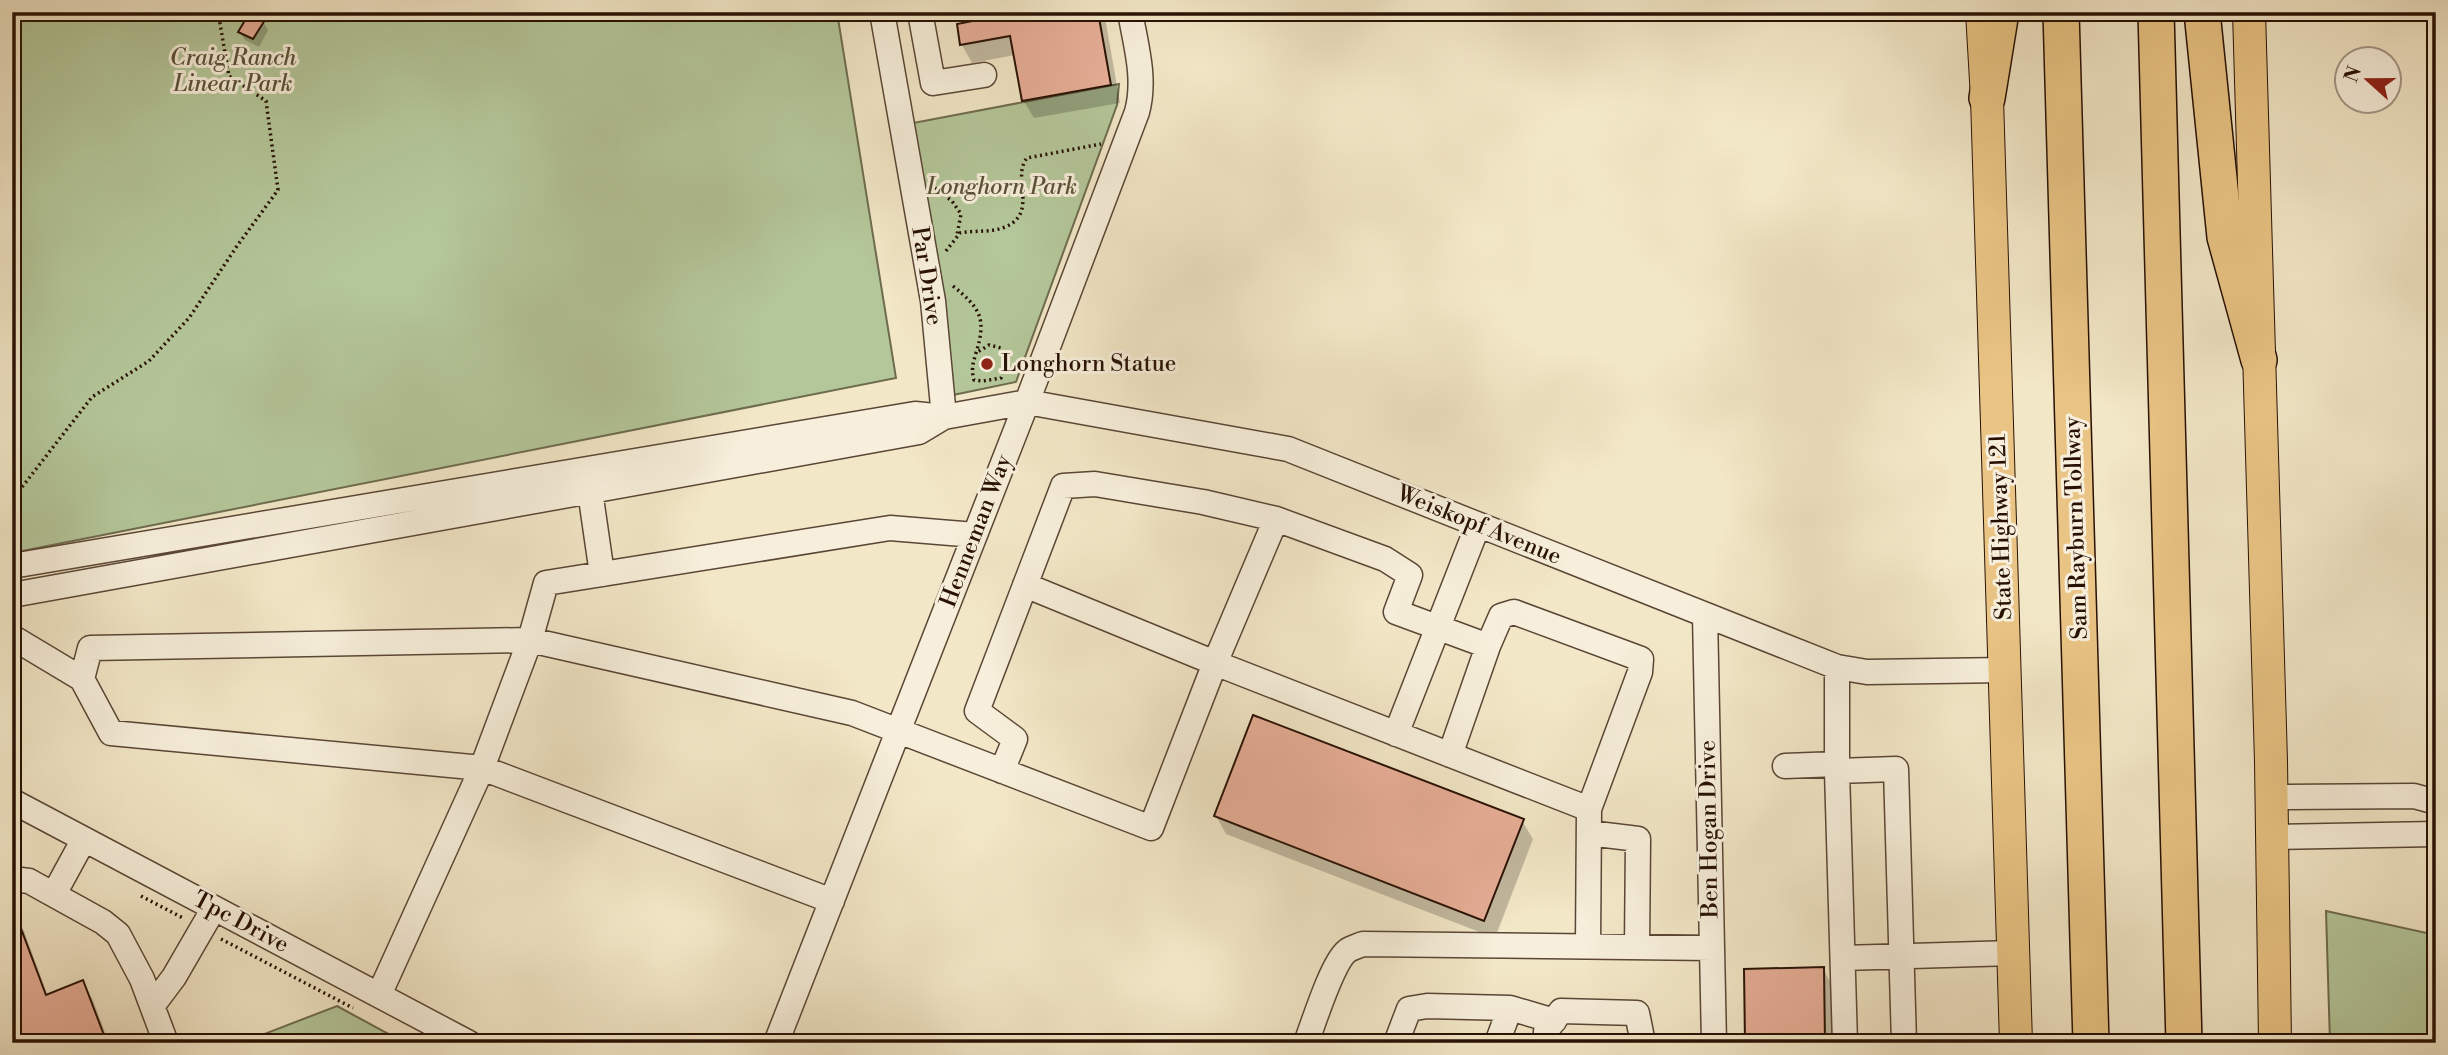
<svg xmlns="http://www.w3.org/2000/svg" width="2448" height="1055" font-family="'Libre Bodoni',serif">
<rect width="100%" height="100%" fill="#f2e7c7"/>
<filter id="stains"><feTurbulence type="fractalNoise" baseFrequency=".00286" numOctaves="4"/><feColorMatrix values="0 0 0 0 .2 0 0 0 0 .09 0 0 0 0 .02 0 0 0 .5 -.17"/></filter>
<radialGradient id="worn" r=".72"><stop offset=".6" stop-color="#630" stop-opacity="0"/><stop offset="1" stop-color="#630" stop-opacity=".3"/></radialGradient>
<path fill="#b4c79a" stroke="#6e6c4f" stroke-width="2" d="M12,12H837L896,378L12,553Z
M1119,84L1117,105L1016,382L953,395L913,123Z
M2326,911L2436,935V1043H2330Z
M337,1006L405,1043H241Z"/>
<path fill="#0003" d="M1011,12H1104L1120,103L1034,118L1023,100L1015,55L972,63L962,45L1012,16Z
M263,22L268,30L259,47L245,40L240,32Z
M1216,816L1522,821L1533,839L1495,938L1226,834Z
M13,913L24,931L48,996L82,982L93,1000L109,1043H12Z
M1823,969L1833,987L1834,1043H1746Z"/>
<path fill="#e7ae97" stroke="#281104" stroke-width="2" d="M250,12L265,20L253,39L238,32Z
M1009,12H1098L1111,85L1022,101L1010,36L960,45L957,24L1009,14Z
M1253,715L1524,819L1484,921L1214,816Z
M14,910L46,995L83,980L107,1043H12Z
M1824,967L1825,1043H1745L1744,969Z"/>
<g fill="none" stroke-linecap="round" stroke-linejoin="round">
<defs>
<path id="minor" d="M882,12L933,301L944,417
M920,12L933,83L984,75
M590,491L602,574
M975,535L890,528L546,583L530,640L90,648L82,679L111,733L482,768L530,640L852,713L1151,828L1215,663L1589,809L1588,946
M12,566L915,414L944,417L1027,402L1288,449L1837,667L1867,672L2006,670
M1025,585L1215,663L1276,519
M12,595L919,432L944,417
M1705,615L1714,1043
M12,637L82,679
M1837,667V771L1845,1043
M1396,734L1478,525
M1450,755L1488,646
M1785,766L1837,764
M1002,771L1015,739L977,711L1063,486L1095,484L1203,502L1276,519L1385,559L1410,575L1396,612L1488,646L1501,616L1514,612L1641,659L1640,672L1589,809
M1837,771L1896,769L1904,1043
M2272,797L2414,796L2436,802
M12,801L469,1043
M1589,833L1638,839L1637,947
M2272,837L2436,834
M12,879L29,881L103,922L118,934L142,979L166,1043
M54,894L84,839
M1843,958L2013,953
M379,995L482,768L832,901
M153,1005L174,977L214,908
M776,1043L1027,402L1137,112C1146,79 1136,46 1130,12
M1306,1043C1314,1022 1332,963 1347,951C1351,948 1358,946 1363,944L1711,948
M1396,1043L1409,1009L1427,1006L1510,1008L1554,1021
M1497,1043L1510,1008
M1546,1043V1031L1561,1011L1637,1013L1643,1043"/>
<path id="major" d="M1982,12L1987,98L2016,1043
M2249,12L2271,761L2275,1043"/>
<path id="highway" d="M2061,12L2091,1043
M2156,12L2184,1043
M2202,12L2225,237L2259,360
M1987,98L2001,12"/>
</defs>
<use href="#minor" stroke="#5a4635" stroke-width="27"/>
<use href="#major" stroke="#281104" stroke-width="34"/>
<use href="#highway" stroke="#281104" stroke-width="38"/>
<path stroke="#281104" stroke-width="3.5" stroke-dasharray="2 3.5" stroke-linecap="butt" d="M935,188L952,201L961,214L957,235
M946,251L960,233C975,230 991,233 1005,227C1039,213 1011,178 1027,158L1101,144
M953,286C980,308 987,318 976,353C973,363 971,369 974,380L983,381L1001,378L1006,362L1001,348L989,345L976,353
M12,500L92,397L149,361L189,318L237,246L278,190L266,101L229,76L218,12
M141,896L183,918
M221,939L353,1008"/>
<use href="#minor" stroke="#f7efdb" stroke-width="24"/>
<use href="#major" stroke="#e9c484" stroke-width="32"/>
<use href="#highway" stroke="#e9c484" stroke-width="35"/>
</g>
<circle fill="#8f2418" stroke="#f7efdb" stroke-width="2.5" cx="987" cy="364" r="7"/>
<g text-anchor="middle" dominant-baseline="central" stroke-width="6" stroke-linejoin="round" paint-order="stroke">
<g font-size="23" font-style="italic" fill="#595138" stroke="#f7efdb">
<text x="233" y="58">Craig Ranch<tspan x="233" dy="26">Linear Park</tspan></text>
<text x="1002" y="187">Longhorn Park</text>
</g>
<g font-size="23" fill="#281104" stroke="#f7efdb">
<text transform="translate(927 276) rotate(81)">Par Drive</text>
<text transform="translate(1479 525) rotate(22)">Weiskopf Avenue</text>
<text transform="translate(2001 527) rotate(-92)">State Highway 121</text>
<text transform="translate(2076 528) rotate(-92)">Sam Rayburn Tollway</text>
<text transform="translate(976 531) rotate(-69)">Henneman Way</text>
<text transform="translate(1709 829) rotate(-91)">Ben Hogan Drive</text>
<text transform="translate(241 922) rotate(28)">Tpc Drive</text>
</g>
<g font-size="23" fill="#281104" stroke="#f7efdb" text-anchor="start">
<text x="1001" y="364">Longhorn Statue</text>
</g>
</g>
<rect width="2448" height="1055" fill="none" stroke="#f2e7c7" stroke-width="42"/>
<rect x="14" y="14" width="2420" height="1027" fill="none" stroke="#281104" stroke-width="3.5"/>
<rect x="21" y="21" width="2406" height="1013" fill="none" stroke="#281104" stroke-width="2"/>
<g transform="translate(2368 80) rotate(291)"><circle r="33" fill="#f7efdb" stroke="#a49685" stroke-width="2"/>
<path d="M0-5L12 26L0 18L-12 26Z" fill="#8f2418"/>
<text y="-10" font-size="19" font-weight="bold" text-anchor="middle" fill="#281104">N</text>
</g>
<rect width="100%" height="100%" filter="url(#stains)"/>
<rect width="100%" height="100%" fill="url(#worn)"/>
</svg>
